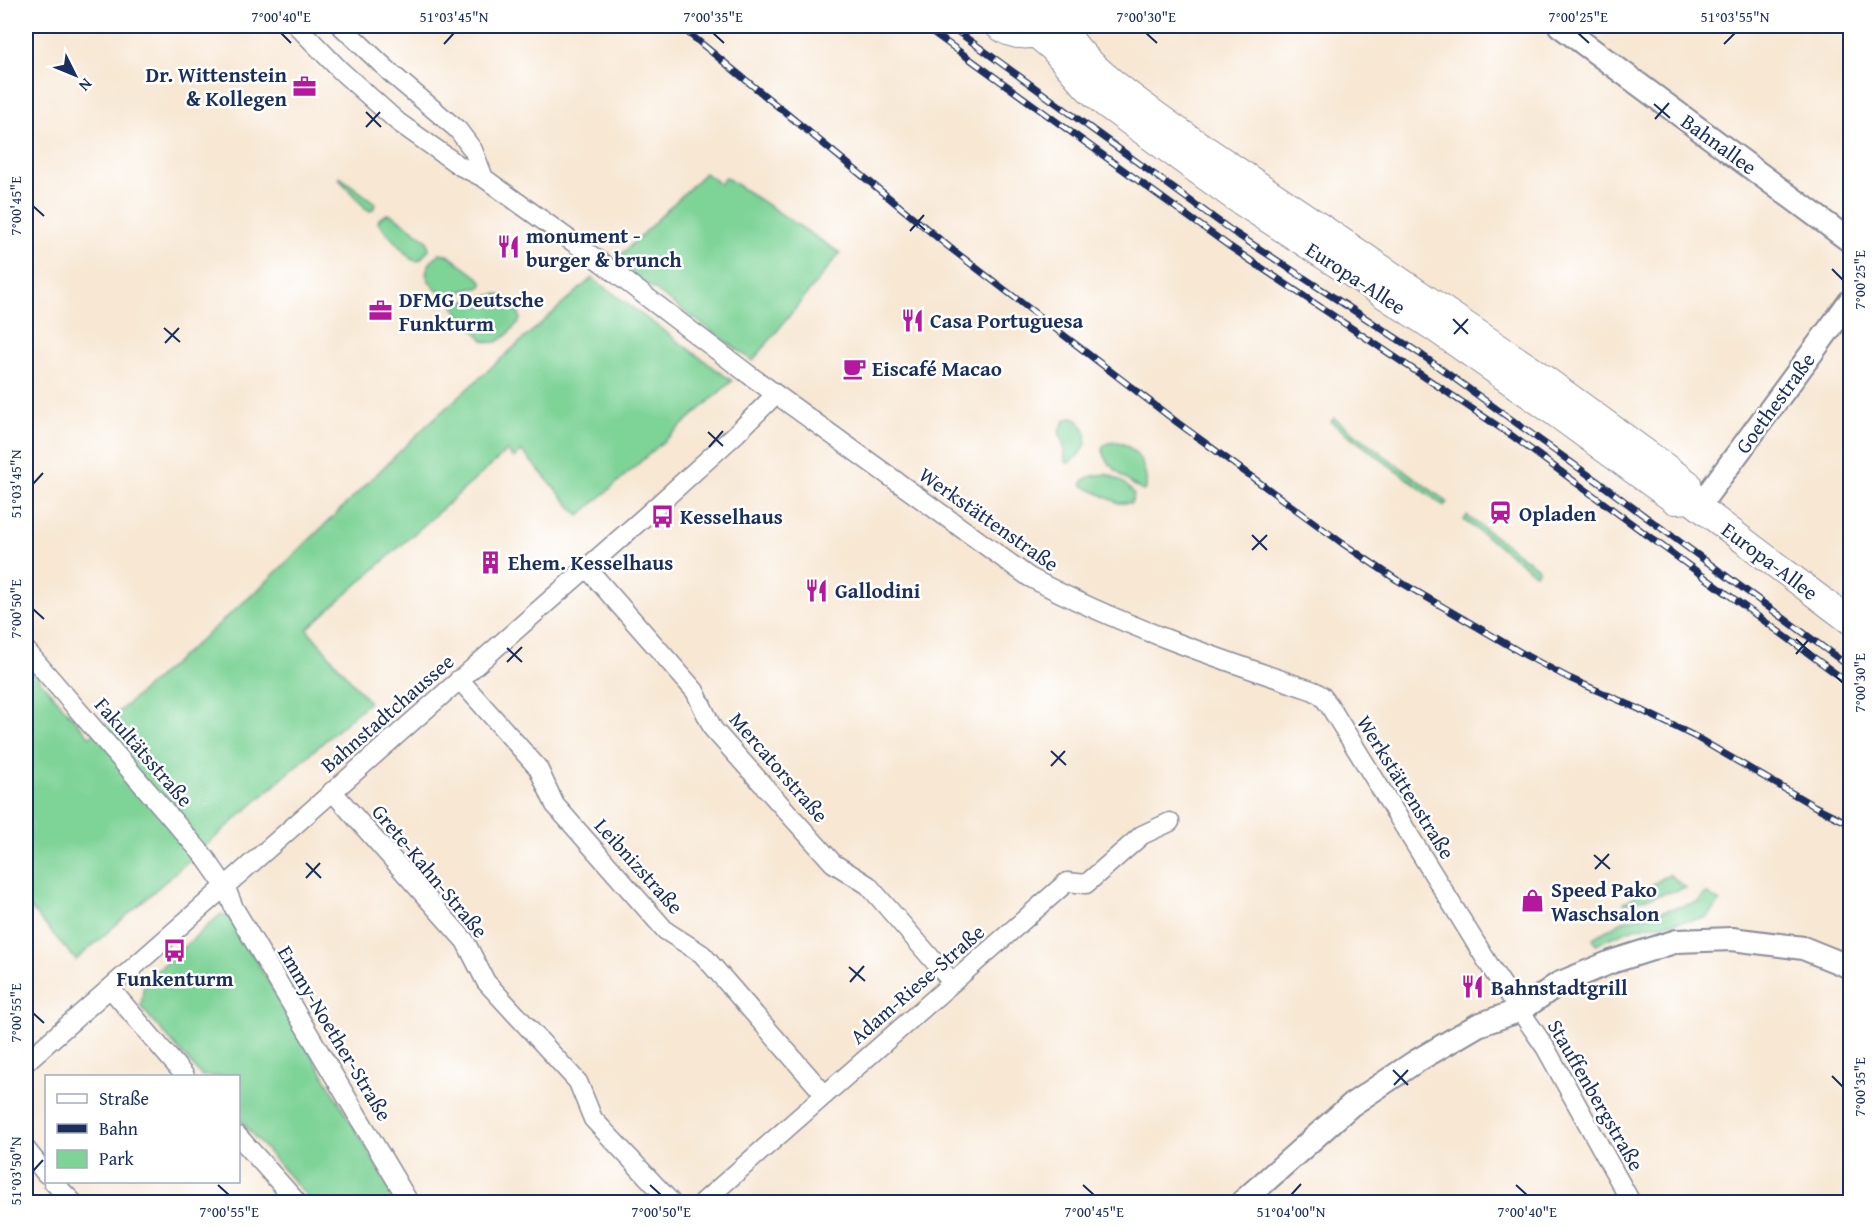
<svg xmlns="http://www.w3.org/2000/svg" width="1876" height="1228" font-family="'Gentium Book Plus',serif">
<rect width="100%" height="100%" fill="#fff"/>
<filter id="ink" filterUnits="userSpaceOnUse"><feTurbulence type="fractalNoise" baseFrequency=".0167" numOctaves="2"/><feDisplacementMap in="SourceGraphic" scale="12" xChannelSelector="R" yChannelSelector="G"/><feConvolveMatrix kernelMatrix="1 2 1 2 8 2 1 2 1" color-interpolation-filters="sRGB"/></filter>
<filter id="wash" filterUnits="userSpaceOnUse"><feTurbulence type="fractalNoise" baseFrequency=".008" numOctaves="4" result="noise"/><feDisplacementMap in="SourceGraphic" scale="24" xChannelSelector="R" yChannelSelector="G"/><feGaussianBlur stdDeviation="1.35" result="paint"/><feColorMatrix in="noise" values="0 0 0 0 0 0 0 0 0 0 0 0 0 0 0 0 0 1.4 0 .05"/><feComposite in="paint" operator="in"/></filter>
<g filter="url(#wash)">
<rect width="100%" height="100%" fill="#f7e7d3"/>
<path fill="#7ed397" stroke="#4c817a" stroke-width="1.5" d="M705,173L720,184L725,177L840,253L753,361L615,261Z
M340,177L375,203L374,208L370,211L365,208L340,180L339,178Z
M387,214L394,216L427,240L429,249L420,260L416,261L411,259L379,224L378,221L380,218Z
M440,253L448,255L480,279L482,281V285L480,287L447,295C438,294 423,279 427,269C429,263 435,257 440,253Z
M592,278L732,381L579,516L522,451L514,458L507,451L307,629L369,702L76,960L26,903V665L90,737L261,587L429,423Z
M497,294C510,298 520,307 520,320C511,331 498,349 483,340L454,308L456,304L461,302Z
M1071,418C1077,419 1079,421 1082,426C1093,442 1082,453 1069,463H1067L1065,460L1064,447L1059,431L1065,420Z
M1334,418L1447,502L1444,506L1331,422Z
M1118,442C1138,448 1148,469 1146,489L1143,491C1130,484 1100,461 1103,446L1108,443Z
M1106,474C1116,477 1130,486 1134,495L1131,503H1118L1083,486L1082,483C1086,475 1098,475 1106,474Z
M1467,516L1539,569L1536,574L1464,520Z
M1669,874L1686,888L1625,904L1624,903Z
M1706,893L1720,902L1706,918L1634,928L1596,944L1593,938L1623,921L1698,902Z
M221,914L229,917L248,947L398,1202H312L239,1119L238,1076H202L141,1007L144,982Z"/>
</g>
<g filter="url(#ink)">
<g fill="none" stroke-linecap="round" stroke-linejoin="round">
<defs>
<path id="minor" d="M297,26L341,71L398,122L460,166L484,178L602,263L748,374L1029,577C1119,625 1217,658 1314,691L1322,696L1329,705L1493,971L1545,1047L1631,1202
M341,26L393,75L458,130L473,150L484,178
M586,567L695,691L713,729L833,863L868,885L952,982
M26,650L204,856L225,886L234,908L409,1202
M459,679L538,768L555,805L666,931L702,954L825,1095
M332,791L465,941L486,982L578,1082L593,1119L671,1202
M110,988L185,1076
M26,1062L650,512L737,433L776,394
M238,1136L297,1202
M26,1149L46,1174
M53,1182L73,1202
M703,1202L1067,882L1086,884L1142,835L1170,822"/>
<path id="tertiary" d="M1560,26L1850,241
M1699,506L1850,301
M1242,1202L1351,1105L1415,1062L1478,1025L1521,1010L1558,984L1611,962L1677,941L1732,939L1803,948L1850,967"/>
<path id="secondary" d="M998,26C1013,38 1034,39 1049,26
M1063,26C1081,64 1138,101 1172,126L1537,373L1688,483L1690,500
M1035,34L1052,48L1086,87L1106,105L1232,196L1434,328L1552,411L1675,501L1690,500L1850,621"/>
</defs>
<use href="#minor" stroke="#898b98" stroke-width="21"/>
<use href="#tertiary" stroke="#898b98" stroke-width="26"/>
<use href="#secondary" stroke="#898b98" stroke-width="28"/>
<use href="#minor" stroke="#fff" stroke-width="18"/>
<use href="#tertiary" stroke="#fff" stroke-width="22"/>
<use href="#secondary" stroke="#fff" stroke-width="26"/>
<defs>
<path id="rail" d="M680,26L949,247L1178,423L1342,543L1397,580L1527,656L1569,678L1639,709L1694,736L1814,806L1850,824
M924,26L1229,246L1511,435L1850,684
M950,26L1232,231L1419,353L1597,481L1850,667"/>
</defs>
<use href="#rail" stroke="#1b2f5e" stroke-width="7"/>
<use href="#rail" stroke="#fff" stroke-width="4.5" stroke-dasharray="14" stroke-linecap="butt"/>
</g>
</g>
<path fill="none" stroke="#1b2f5e" stroke-width="2" d="M281,33L291,43M713,33L724,43M1146,33L1157,43M1578,33L1589,43M444,44L454,33M1724,44L1735,33M1654,104L1670,118M366,112L381,127M1655,119L1669,103M366,127L380,112M33,206L44,216M909,216L925,230M910,231L924,215M1832,269L1843,280M1453,319L1468,334M164,328L180,342M1454,334L1468,319M165,343L179,328M708,432L723,446M709,447L723,431M33,484L43,473M1252,535L1267,550M1252,550L1267,535M33,609L44,619M1796,639L1811,653M507,648L522,662M1796,654L1810,638M507,662L522,647M1832,673L1843,683M1051,751L1066,765M1051,766L1065,751M1594,855L1610,869M306,863L321,878M1595,869L1609,854M306,878L320,863M849,967L865,981M850,982L864,966M33,1013L44,1023M1393,1070L1408,1085M1832,1076L1843,1087M1394,1085L1408,1070M33,1171L43,1160M218,1185L229,1195M650,1185L661,1195M1083,1185L1094,1195M1516,1185L1527,1195M1291,1195L1301,1184"/>
<defs>
<symbol id="office-bare" viewBox="-9 -9 18 18"><path d="M-6-3h4V-5.5h4V-3h4V5H-6ZM-1-4.5V-3h2v-1.5ZM-6 0V1H6V0Z" fill="#b5179e" stroke="#fff" stroke-width="2.5" paint-order="stroke"/></symbol>
<symbol id="restaurant-bare" viewBox="-9 -9 18 18"><path d="M-5-6h1v4h1v-4h1v4h1v-4h1v5L-1.5 .5V6h-2V.5L-5-1ZM5-6V6H3V1.5H1.5Q1.5-4 5-6Z" fill="#b5179e" stroke="#fff" stroke-width="2.5" paint-order="stroke"/></symbol>
<symbol id="cafe-bare" viewBox="-9 -9 18 18"><path d="M-5.5-4.5H6V0H3Q3 3.5 0 3.5H-2.5Q-5.5 3.5-5.5 0ZM3-3.2v2h1.7v-2ZM-6 4.5H4V6H-6Z" fill="#b5179e" stroke="#fff" stroke-width="2.5" paint-order="stroke"/></symbol>
<symbol id="station-bare" viewBox="-9 -9 18 18"><path d="M-3-6H3Q5-6 5-4V2Q5 4 3 4L4.5 6H3L1.5 4h-3L-3 6H-4.5L-3 4Q-5 4-5 2V-4Q-5-6-3-6ZM-3.5-4v3h7v-3ZM-3.5 1v1.5H-2V1ZM2 1v1.5H3.5V1Z" fill="#b5179e" stroke="#fff" stroke-width="2.5" paint-order="stroke"/></symbol>
<symbol id="bus-bare" viewBox="-9 -9 18 18"><path d="M-5-6H5V4H4V6H2V4H-2V6H-4V4H-5ZM-3.5-4V0h7V-4ZM-3.5 1.2v1.5H-2V1.2ZM2 1.2v1.5H3.5V1.2Z" fill="#b5179e" stroke="#fff" stroke-width="2.5" paint-order="stroke"/></symbol>
<symbol id="building-bare" viewBox="-9 -9 18 18"><path d="M-4-6H4V6H1V3H-1V6H-4ZM-2.5-4.3h1.7v1.8h-1.7ZM.8-4.3h1.7v1.8H.8ZM-2.5-1h1.7V.8h-1.7ZM.8-1h1.7V.8H.8Z" fill="#b5179e" stroke="#fff" stroke-width="2.5" paint-order="stroke"/></symbol>
<symbol id="shop-bare" viewBox="-9 -9 18 18"><path d="M-5-2.5h2.3a2.7 3.5 0 0 1 5.4 0H5L5.5 6h-11ZM-1.5-2.5h3a1.5 2.3 0 0 0-3 0Z" fill="#b5179e" stroke="#fff" stroke-width="2.5" paint-order="stroke"/></symbol>
</defs>
<g fill-rule="evenodd">
<use href="#office-bare" x="288" y="70" width="33" height="33"/>
<use href="#restaurant-bare" x="492" y="230" width="33" height="33"/>
<use href="#office-bare" x="364" y="294" width="33" height="33"/>
<use href="#restaurant-bare" x="896" y="304" width="33" height="33"/>
<use href="#cafe-bare" x="838" y="352" width="33" height="33"/>
<use href="#station-bare" x="1484" y="496" width="33" height="33"/>
<use href="#bus-bare" x="646" y="500" width="33" height="33"/>
<use href="#building-bare" x="474" y="546" width="33" height="33"/>
<use href="#restaurant-bare" x="800" y="574" width="33" height="33"/>
<use href="#shop-bare" x="1516" y="884" width="33" height="33"/>
<use href="#bus-bare" x="158" y="934" width="33" height="33"/>
<use href="#restaurant-bare" x="1456" y="970" width="33" height="33"/>
</g>
<g text-anchor="middle" dominant-baseline="central" stroke-width="5" stroke-linejoin="round" paint-order="stroke">
<g font-size="21" font-weight="bold" fill="#1b2f5e" stroke="#fff" text-anchor="start">
<text x="287" y="74" text-anchor="end">Dr. Wittenstein<tspan x="287" dy="24">&amp; Kollegen</tspan></text>
<text x="526" y="235">monument -<tspan x="526" dy="24">burger &amp; brunch</tspan></text>
<text x="399" y="299">DFMG Deutsche<tspan x="399" dy="24">Funkturm</tspan></text>
<text x="930" y="320">Casa Portuguesa</text>
<text x="872" y="368">Eiscafé Macao</text>
<text x="1519" y="513">Opladen</text>
<text x="680" y="516">Kesselhaus</text>
<text x="508" y="562">Ehem. Kesselhaus</text>
<text x="835" y="590">Gallodini</text>
<text x="1551" y="889">Speed Pako<tspan x="1551" dy="24">Waschsalon</tspan></text>
<text x="175" y="978" text-anchor="middle">Funkenturm</text>
<text x="1491" y="987">Bahnstadtgrill</text>
</g>
<g font-size="21" fill="#1b2f5e" stroke="#fff">
<text transform="translate(1719 144) rotate(36)">Bahnallee</text>
<text transform="translate(1356 278) rotate(33)">Europa-Allee</text>
<text transform="translate(1775 403) rotate(-54)">Goethestraße</text>
<text transform="translate(989 519) rotate(35)">Werkstättenstraße</text>
<text transform="translate(1770 561) rotate(37)">Europa-Allee</text>
<text transform="translate(387 713) rotate(-41)">Bahnstadtchaussee</text>
<text transform="translate(144 752) rotate(49)">Fakultätsstraße</text>
<text transform="translate(779 767) rotate(49)">Mercatorstraße</text>
<text transform="translate(1406 787) rotate(58)">Werkstättenstraße</text>
<text transform="translate(639 866) rotate(48)">Leibnizstraße</text>
<text transform="translate(430 871) rotate(50)">Grete-Kahn-Straße</text>
<text transform="translate(917 984) rotate(-41)">Adam-Riese-Straße</text>
<text transform="translate(335 1033) rotate(59)">Emmy-Noether-Straße</text>
<text transform="translate(1596 1095) rotate(60)">Stauffenbergstraße</text>
</g>
</g>
<rect width="1876" height="1228" fill="none" stroke="#fff" stroke-width="66"/>
<rect x="45" y="1075" width="195" height="108" fill="#ffffff" stroke="#a4acbf" stroke-width="1.5"/>
<rect x="57" y="1094" width="30" height="9" fill="#ffffff" stroke="#a4acbf" stroke-width="1.5"/>
<text x="99" y="1105" font-size="18" fill="#1b2f5e">Straße</text>
<rect x="57" y="1124" width="30" height="9" fill="#1b2f5e" stroke="#a4acbf" stroke-width="1.5"/>
<text x="99" y="1135" font-size="18" fill="#1b2f5e">Bahn</text>
<rect x="57" y="1150" width="30" height="18" fill="#7ed397" stroke="#a4acbf" stroke-width="1.5"/>
<text x="99" y="1165" font-size="18" fill="#1b2f5e">Park</text>
<g transform="translate(75 75) rotate(133)" stroke="#ffffff" stroke-width="4.5" paint-order="stroke">
<path d="M0-4.5L10 22L0 15L-10 22Z" fill="#1b2f5e"/>
<text y="-9" font-size="16" font-weight="bold" text-anchor="middle" fill="#1b2f5e">N</text>
</g>
<rect x="33" y="33" width="1810" height="1162" fill="none" stroke="#1b2f5e" stroke-width="2"/>
<g font-size="15" text-anchor="middle" fill="#1b2f5e">
<text x="281" y="22">7°00'40"E</text>
<text x="454" y="22">51°03'45"N</text>
<text x="713" y="22">7°00'35"E</text>
<text x="1146" y="22">7°00'30"E</text>
<text x="1578" y="22">7°00'25"E</text>
<text x="1735" y="22">51°03'55"N</text>
<text transform="translate(16 206) rotate(-90)" y="5">7°00'45"E</text>
<text transform="translate(1860 280) rotate(-90)" y="5">7°00'25"E</text>
<text transform="translate(16 484) rotate(-90)" y="5">51°03'45"N</text>
<text transform="translate(16 609) rotate(-90)" y="5">7°00'50"E</text>
<text transform="translate(1860 683) rotate(-90)" y="5">7°00'30"E</text>
<text transform="translate(16 1013) rotate(-90)" y="5">7°00'55"E</text>
<text transform="translate(1860 1087) rotate(-90)" y="5">7°00'35"E</text>
<text transform="translate(16 1171) rotate(-90)" y="5">51°03'50"N</text>
<text x="229" y="1217">7°00'55"E</text>
<text x="661" y="1217">7°00'50"E</text>
<text x="1094" y="1217">7°00'45"E</text>
<text x="1291" y="1217">51°04'00"N</text>
<text x="1527" y="1217">7°00'40"E</text>
</g>
</svg>
